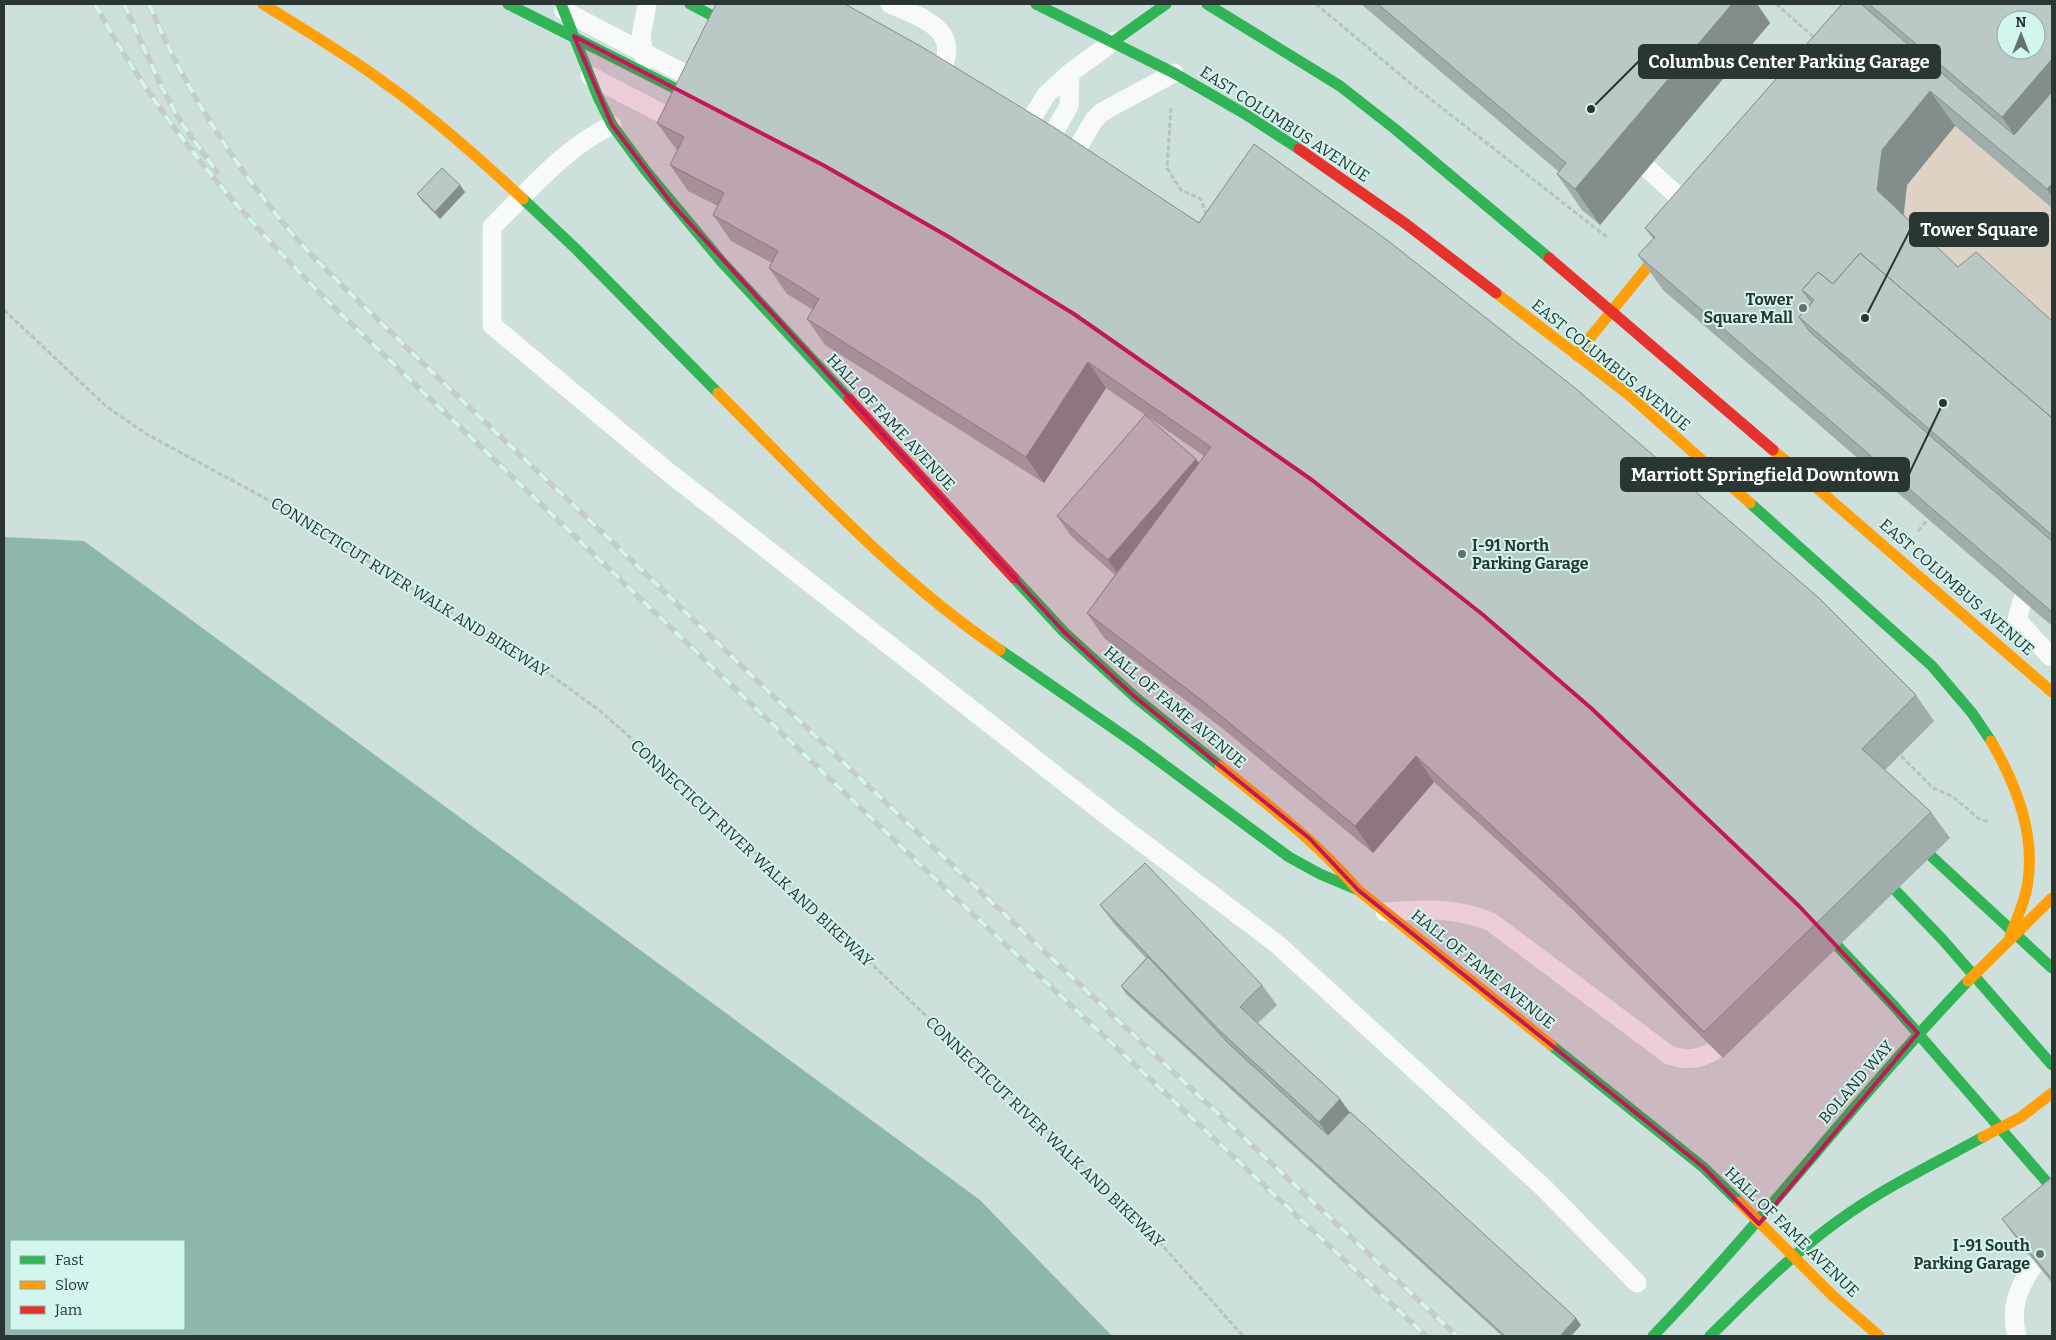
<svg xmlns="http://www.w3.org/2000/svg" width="2056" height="1340" font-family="Bitter,serif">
<rect width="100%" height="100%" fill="#cde0db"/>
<path fill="#ded2c5" d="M1955,126L2052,208V334L1983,302L1902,225L1907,185Z"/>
<path fill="#8db6ac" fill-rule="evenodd" d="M4,537L84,541L980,1200L1112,1336H4ZM11,1241H184V1329H11Z"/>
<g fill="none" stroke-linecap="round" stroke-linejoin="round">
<path stroke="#bac1bf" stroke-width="3" stroke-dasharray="5 2.5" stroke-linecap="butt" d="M1316,4L1410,83L1608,238
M1776,4L1815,38
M1747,50L1793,63
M1171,108L1167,168L1181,190L1201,199L1207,217
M4,310L107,407L148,435L300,517L390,575L523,655L599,710L691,791L1083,1166L1161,1244L1243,1336
M1918,531L1927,520
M1903,750L1900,755L1933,788L1952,796L1978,818L1989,822"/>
<path stroke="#f8fafa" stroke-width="19" d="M890,4C922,18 963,29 940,73
M564,11L704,84
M645,61L641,37L647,4
M590,76L684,125
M612,125C564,148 530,190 492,227V325L667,471L1114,821L1277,944L1545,1189L1637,1283
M1027,126L1046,95L1070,73L1114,41
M1050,139L1069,106L1070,73
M1074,154L1094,120L1102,112L1174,73
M1647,168L1693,210
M2022,601L2017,620L2050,656
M1385,912C1423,909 1456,907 1491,922L1669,1055C1686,1061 1700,1060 1715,1050
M2017,1336C2009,1307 2019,1286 2035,1263"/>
<path stroke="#30b455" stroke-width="11" d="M508,4L708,105
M561,4L598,97L612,125L646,171L721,261L849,399
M690,4L743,32
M1036,4L1174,73L1245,114L1299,149
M1207,4L1340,86L1395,129L1549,258
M1114,41L1166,4
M523,199L576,249L718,393
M1750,503L1932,666L1972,713L1991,741
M1014,578L1064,632L1135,697L1220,766
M1000,650L1136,744L1289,857L1320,874L1358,890
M1903,830L2052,968
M1870,864L1942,939L2052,1065
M1812,919L1895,1007L2052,1188
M1551,1045L1703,1167L1739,1202
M1653,1336C1763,1222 1859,1095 1968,981
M1710,1336C1751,1296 1791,1255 1838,1221C1883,1188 1934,1164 1983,1137"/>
<path stroke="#ff9f0a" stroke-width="11" d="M263,4C303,29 344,53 382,81C432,116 478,157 523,199
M1496,293L1629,395L1750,503
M1576,355L1671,238
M718,393C808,483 894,578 1000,650
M1773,450L2052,692
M1991,741C2017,786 2038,839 2026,892C2022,907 2016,922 2010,936
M1220,766C1268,805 1317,842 1358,890L1551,1045
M1968,981L2052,898
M1983,1137L2021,1117L2052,1093
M1739,1202L1833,1296L1879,1336"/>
<path stroke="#e5322d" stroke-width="11" d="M1299,149L1406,224L1496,293
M1549,258L1773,450
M849,399L1014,578"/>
<defs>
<path id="rail" d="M95,4C160,124 244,219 341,314L929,873L1426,1336
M124,4L162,88L182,124L217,172
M149,4C184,88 234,165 293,235C326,272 364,306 400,341C474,413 551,483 626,555C900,819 1179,1077 1457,1336"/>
</defs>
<use href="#rail" stroke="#c6ccca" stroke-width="5.5"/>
<use href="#rail" stroke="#d2f5ed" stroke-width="4" stroke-dasharray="11" stroke-linecap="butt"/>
</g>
<path fill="#a1adaa" d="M1361,4H1757L1770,23L1600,225L1582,210L1557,174L1559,172Z
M1842,4H2052V208L1955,126L1907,185L1904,215L1958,267L2052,321V626L1663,290L1638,255L1653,239L1645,228Z
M657,123L1916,695L1934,721L1885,770L1931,812L1950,838L1723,1058L1572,909L1434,782L1373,853L1222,728L1105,639L1087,613L1115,575L1071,536L1057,516L1196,459L1199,463L1204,456L1106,388L1044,483L825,345L807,319L813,310L787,294L769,268L772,263L731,241L713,215L718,206L688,191L670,165L678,150L676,149Z
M465,192L440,219L422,201L417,194Z
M1100,905L1262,985L1277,1005L1258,1023L1340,1099L1350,1112L1581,1325L1571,1336H1502L1126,994L1121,986L1146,958L1115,925Z
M2052,1177V1283L2021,1245L2002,1219Z"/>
<path fill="#838d8b" d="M1732,4H1757L1770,23L1600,225L1575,189Z
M2052,59V156L2039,171L2002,117Z
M1930,91L1955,126L1907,185L1902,225L1877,190L1882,150Z
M2052,184V196L2047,189Z
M460,185L465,192L440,219L435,212Z
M1088,362L1106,388L1044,483L1026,457Z
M1196,459L1210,480L1122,580L1108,560Z
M1416,756L1434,782L1373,853L1355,826Z
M1340,1099L1354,1119L1333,1142L1319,1122Z
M1576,1318L1581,1325L1571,1336H1560Z"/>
<path fill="#bbc9c6" stroke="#838d8b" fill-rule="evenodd" d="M716,4H845L922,47L1055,128L1199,223L1254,144L1387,240L1575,388L1819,598L1916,695L1862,749L1931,812L1704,1032L1554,883L1416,756L1355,826L1204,702L1087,613L1211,447L1088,362L1026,457L807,319L819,299L769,268L778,251L713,215L724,193L670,165L684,137L657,123Z
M1378,4H1732L1575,189L1557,174L1566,163Z
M1842,4H1861L2014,135L2052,92V184L2047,189L1930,91L1882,150L1877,190L1958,267L1976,252L2052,321V418L1860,253L1833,284L1818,272L1802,290L1812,303L1799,317L1810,332L2052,541V612L1638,255L1655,237L1645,228Z
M1869,4H2052V59L2002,117ZM2006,20H2036V50H2006Z
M442,168L460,185L435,212L417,194Z
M1860,253L2052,418V535L1799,317L1814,300L1802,290L1818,272L1833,284Z
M1145,415L1196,459L1108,560L1057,516Z
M1145,863L1262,985L1240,1007L1340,1099L1319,1122L1219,1030L1100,905Z
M1148,957L1228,1043L1328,1135L1350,1112L1576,1318L1560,1336H1505L1121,986Z
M2052,1177V1279L2002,1219Z"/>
<path fill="#c2185b" fill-opacity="0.2" stroke="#c2185b" stroke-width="4" stroke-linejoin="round" d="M574,36L823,165L949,237L1074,314L1312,480L1482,614L1591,708L1799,906L1918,1033L1759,1224L1703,1167L1358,890L1309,838L1135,697L1064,632L672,204L612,125Z"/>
<g fill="#62726e" stroke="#d2f5ed" stroke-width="2">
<circle cx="1803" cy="308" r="5"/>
<circle cx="1462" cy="554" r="5"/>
<circle cx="2040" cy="1254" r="5"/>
</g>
<g text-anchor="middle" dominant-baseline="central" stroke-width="4" stroke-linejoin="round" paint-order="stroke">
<g font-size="16" fill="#293633" stroke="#d2f5ed">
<text transform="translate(1285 124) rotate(33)">EAST COLUMBUS AVENUE</text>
<text transform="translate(1611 365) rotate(39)">EAST COLUMBUS AVENUE</text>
<text transform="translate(891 422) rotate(47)">HALL OF FAME AVENUE</text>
<text transform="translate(410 587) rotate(32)">CONNECTICUT RIVER WALK AND BIKEWAY</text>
<text transform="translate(1957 587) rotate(41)">EAST COLUMBUS AVENUE</text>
<text transform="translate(1175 707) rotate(40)">HALL OF FAME AVENUE</text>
<text transform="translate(752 853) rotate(43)">CONNECTICUT RIVER WALK AND BIKEWAY</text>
<text transform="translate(1483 969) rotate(39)">HALL OF FAME AVENUE</text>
<text transform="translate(1856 1082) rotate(-49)">BOLAND WAY</text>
<text transform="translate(1045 1132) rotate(44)">CONNECTICUT RIVER WALK AND BIKEWAY</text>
<text transform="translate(1792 1232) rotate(44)">HALL OF FAME AVENUE</text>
</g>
<g font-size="16" font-weight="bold" fill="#293633" stroke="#d2f5ed" text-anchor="end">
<text x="1793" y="299">Tower<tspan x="1793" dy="18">Square Mall</tspan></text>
<text x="1472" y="545" text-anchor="start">I-91 North<tspan x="1472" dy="18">Parking Garage</tspan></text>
<text x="2030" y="1245">I-91 South<tspan x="2030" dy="18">Parking Garage</tspan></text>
</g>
</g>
<path fill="none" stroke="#293633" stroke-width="2" d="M1591 109L1639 61M1865 318L1910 230M1943 403L1909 474"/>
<g fill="#293633" stroke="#d2f5ed" stroke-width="2">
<circle cx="1591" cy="109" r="5"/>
<circle cx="1865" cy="318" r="5"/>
<circle cx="1943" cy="403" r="5"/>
</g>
<g fill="#293633" stroke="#293633" stroke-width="2">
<rect x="1639" y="45" width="301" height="33" rx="5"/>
<rect x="1910" y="213" width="138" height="33" rx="5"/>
<rect x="1621" y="458" width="288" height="33" rx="5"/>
</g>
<g font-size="18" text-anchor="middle" font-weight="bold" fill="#fff">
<text x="1789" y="68">Columbus Center Parking Garage</text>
<text x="1979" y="236">Tower Square</text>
<text x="1765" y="481">Marriott Springfield Downtown</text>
</g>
<rect width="2056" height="1340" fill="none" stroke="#293633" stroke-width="10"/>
<rect x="10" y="1240" width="175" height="90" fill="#d2f5ed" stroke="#8ea9a3"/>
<rect x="20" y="1256" width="25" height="8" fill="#30b455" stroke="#8ea9a3"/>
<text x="55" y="1265" font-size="15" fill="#293633">Fast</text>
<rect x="20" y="1281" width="25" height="8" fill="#ff9f0a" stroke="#8ea9a3"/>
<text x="55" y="1290" font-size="15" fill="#293633">Slow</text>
<rect x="20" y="1306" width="25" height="8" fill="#e5322d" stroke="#8ea9a3"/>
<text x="55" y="1315" font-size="15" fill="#293633">Jam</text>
<g transform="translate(2021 35)"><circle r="24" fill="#d2f5ed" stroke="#8ea9a3"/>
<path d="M0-4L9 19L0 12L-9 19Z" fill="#62726e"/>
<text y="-8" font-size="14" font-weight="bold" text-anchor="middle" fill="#293633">N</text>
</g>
</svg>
